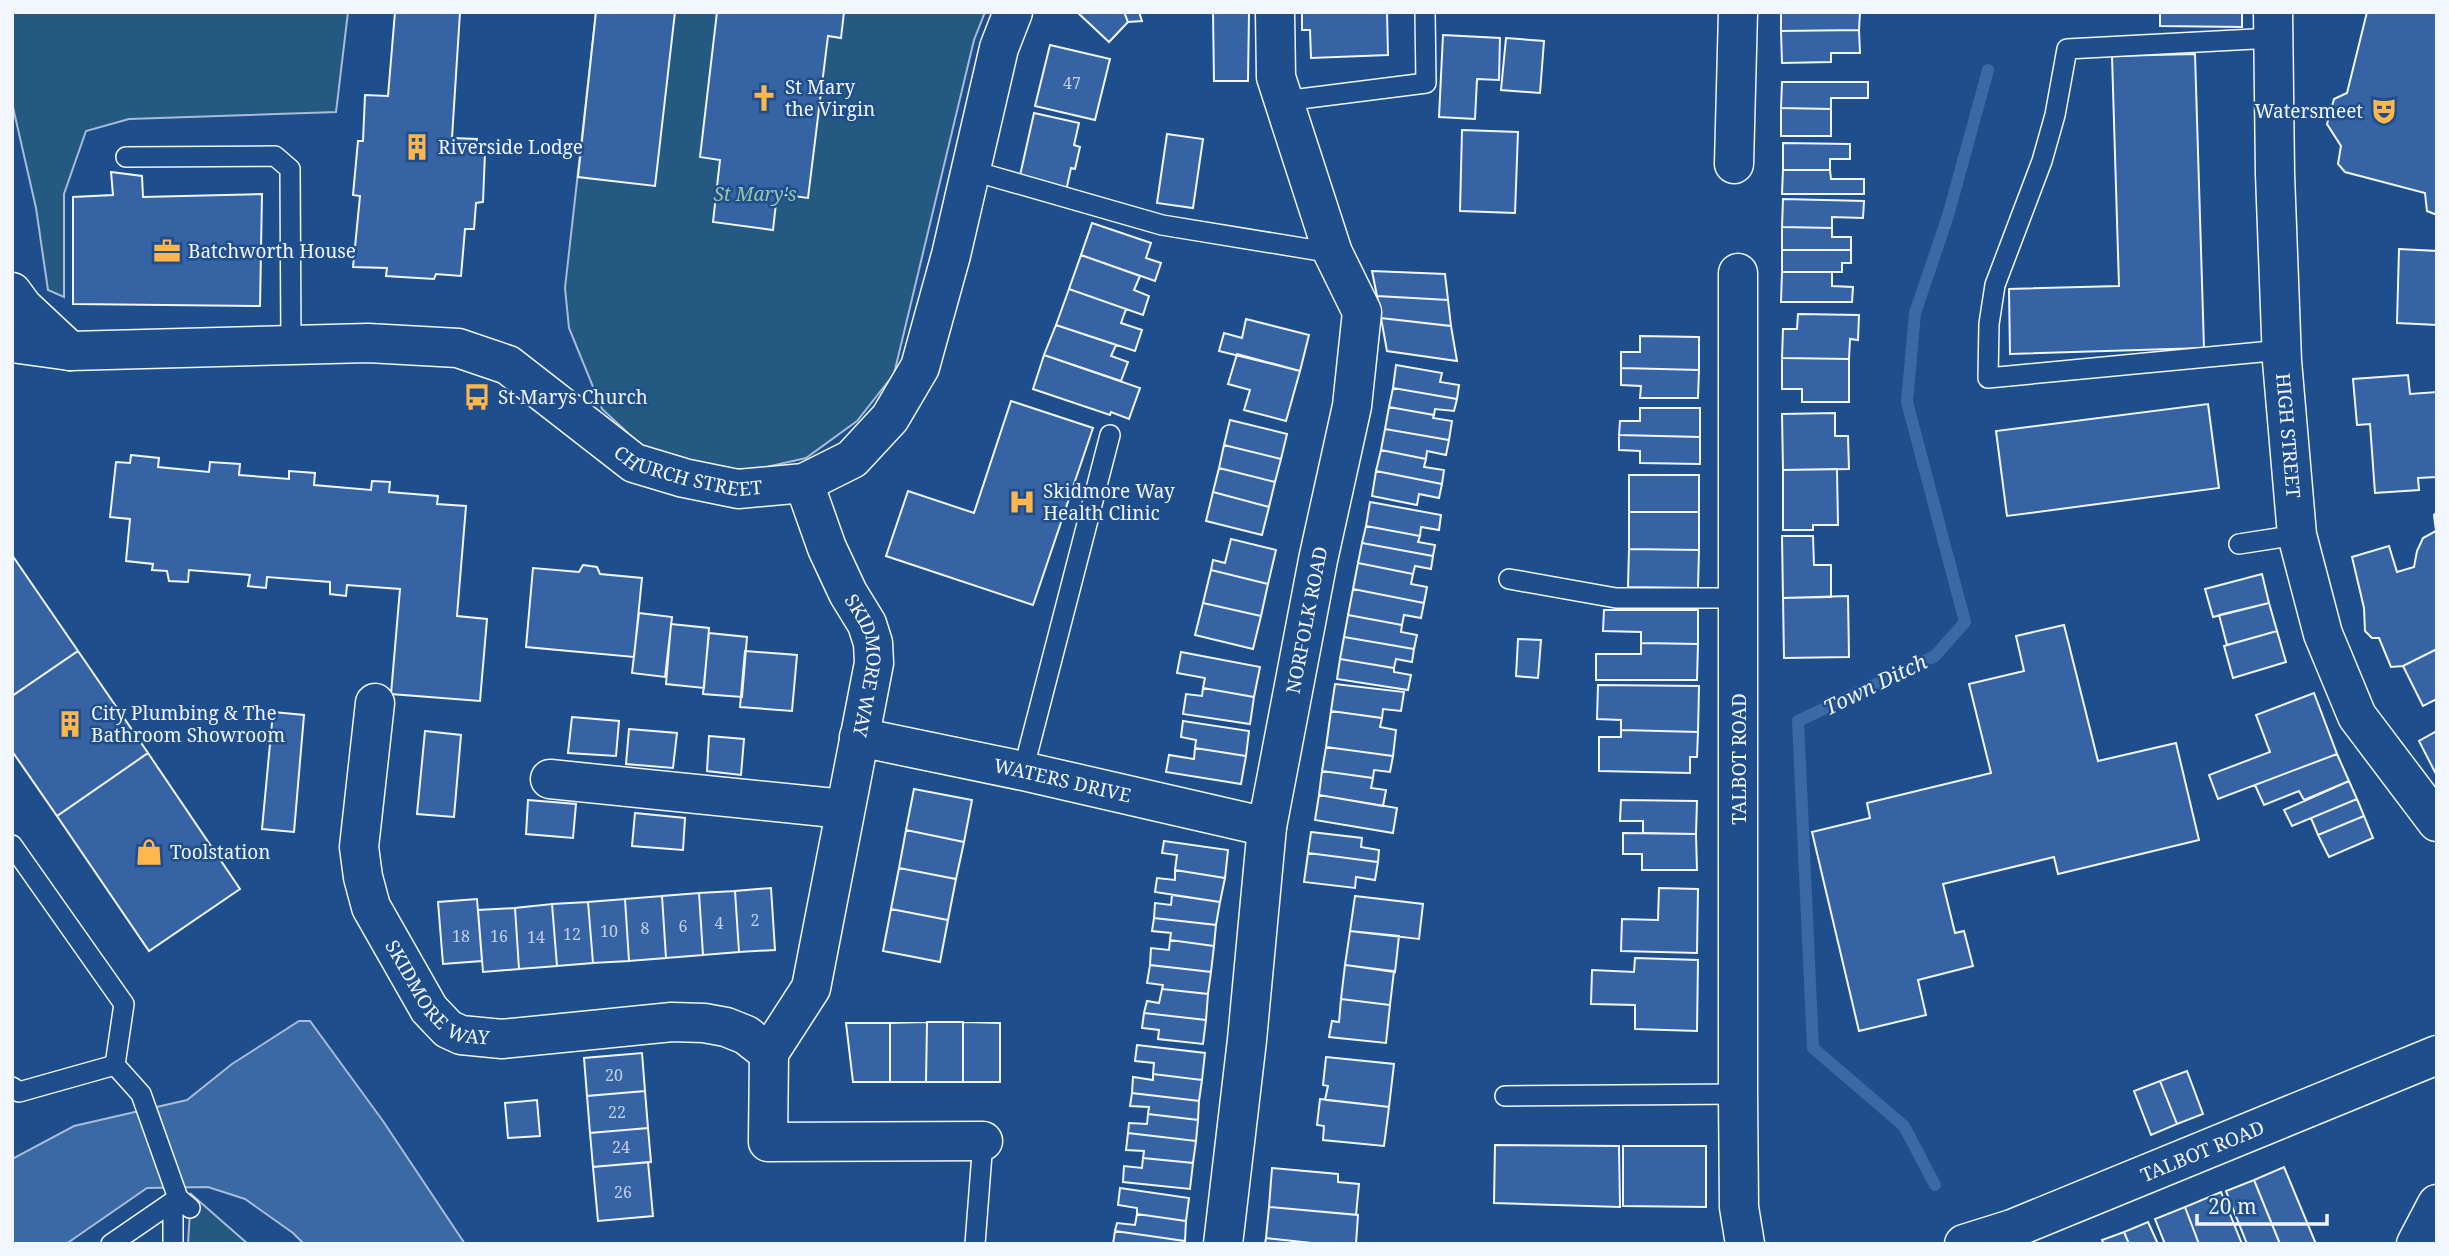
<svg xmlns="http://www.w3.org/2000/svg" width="2449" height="1256" font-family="'Noto Serif',serif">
<rect width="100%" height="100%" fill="#1f4e8c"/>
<path fill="#245a82" stroke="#a8bbd7" stroke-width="2" d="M12,12H348L336,112L129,119L86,131L64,194V297L48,290L36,208L12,103Z
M596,12H985L974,40L894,374L857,421L806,458L753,470L687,466L642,446L602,409L569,328L565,288Z
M191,1194L248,1244H188Z"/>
<path fill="#3b69a3" stroke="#a8bbd7" stroke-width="2" d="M299,1021H310L383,1121L465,1244H304L293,1233L245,1199L208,1187L147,1188L66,1244H12V1159L74,1126L187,1100L232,1064Z"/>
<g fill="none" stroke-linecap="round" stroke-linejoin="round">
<path stroke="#3b69a3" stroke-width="12" d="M1935,1185L1904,1126L1813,1048L1798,721L1935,656L1965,622L1907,402L1915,313L1948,216L1988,70"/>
</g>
<path fill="#3563a3" stroke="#f2f6ff" stroke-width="2" d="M395,12H460L452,138L477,139L476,152H485L483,202L476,203L474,229H465L461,276L436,274L434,279L386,276L387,268L353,267L360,196L353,195L358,141H363L365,95L388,96Z
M596,12H675L655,186L578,177Z
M717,12H844L841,38L828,36L808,198L777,194L773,230L713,222L720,160L700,157Z
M1077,12H1124L1128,22L1109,42Z
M1124,12H1139L1142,21L1128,22Z
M1213,12H1249L1248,81H1214Z
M1302,12H1387L1388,55L1311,58L1310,30H1302Z
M1781,12H1860L1859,30L1781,31Z
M2160,12H2242V27L2160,26Z
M2367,12H2437V215L2427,211L2425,193L2345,172L2338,164L2341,146L2327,124L2334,99L2347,93Z
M1859,30L1860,53H1831V62L1782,63L1781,31Z
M1443,35L1500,38L1499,80L1477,79L1475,119L1439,117Z
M1506,38L1544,41L1540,93L1501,90Z
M1050,45L1110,59L1095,120L1035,106Z
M2195,54L2204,348L2010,354L2009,289L2119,286L2112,56Z
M1782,82H1868V98H1831V109L1781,108Z
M1781,108L1831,109V136H1781Z
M1034,113L1079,123L1074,145L1080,147L1075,169L1071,168L1066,191L1019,180Z
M1462,130L1518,132L1515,213L1460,211Z
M1167,134L1203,139L1193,208L1157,203Z
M1783,143L1850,144V159H1830V170H1783Z
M1783,170H1830L1831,179H1864V194H1782Z
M111,172L142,176L143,197L262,194L260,306L73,304V197L113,195Z
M1783,199L1864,201L1863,218L1832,217V228L1782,227Z
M1092,223L1151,243L1146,258L1161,263L1155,281L1081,255Z
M1782,227L1832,228V237H1851V250H1782Z
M2399,249L2437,251V325L2397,323Z
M1782,250H1851V263H1842V272H1782Z
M1081,255L1140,276L1134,290L1149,296L1143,315L1069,289Z
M1372,271L1445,274L1448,300L1377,296Z
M1782,272H1832V286L1853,287L1852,302H1781Z
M1069,289L1126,309L1121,323L1142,330L1135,351L1056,325Z
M1377,296L1448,300L1451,326L1381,318Z
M1798,314L1859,315L1858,340L1850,339L1849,359L1782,358L1783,329H1797Z
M1381,318L1451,326L1457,361L1387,351Z
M1246,319L1309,335L1300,371L1219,351L1224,333L1242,338Z
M1056,325L1116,345L1111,356L1128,362L1121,381L1044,355Z
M1640,336L1699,337V370L1621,368V352H1640Z
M1237,354L1300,371L1286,421L1244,410L1250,390L1228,384Z
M1044,355L1140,388L1129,419L1111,412L1110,415L1033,389Z
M1782,358L1849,359V402H1802V389H1782Z
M1396,365L1442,373L1440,382L1459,385L1457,399L1393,388Z
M1621,368L1699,370L1698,398H1640L1641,386L1621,385Z
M2408,375L2410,394L2437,392V477L2418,478L2419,490L2375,493L2370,424L2357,425L2353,379Z
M1393,388L1457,399L1454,411L1435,409L1434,415L1389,407Z
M1011,401L1093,428L1033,605L886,556L908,491L974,513Z
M2208,404L2219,488L2007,516L1996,431Z
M1389,407L1434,415L1433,418L1452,421L1449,440L1385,429Z
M1640,408H1700V437L1619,435L1620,421H1640Z
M1835,413V436H1848L1849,469L1783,470L1782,414Z
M1230,420L1287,434L1281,459L1224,445Z
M1385,429L1449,440L1446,455L1427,451L1426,459L1381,450Z
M1619,435L1700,437V464L1640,463V451L1619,450Z
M1224,445L1281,459L1275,482L1219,468Z
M1381,450L1426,459L1424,467L1444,470L1442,484L1376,471Z
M131,455L159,458L158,467L209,472L210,462L240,464L239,475L289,479V471L315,473L314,485L371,490L372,481L390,482L389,492L438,496L437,504L466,506L457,616L487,619L480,701L391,694L400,589L347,585L346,596L330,594V582L267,577L266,588L248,586L250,575L189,570L188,582L169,581L167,571L152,570L153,564L126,561L130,519L110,517L116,462L130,463Z
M1219,468L1275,482L1269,507L1213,492Z
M1837,469L1838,525H1813V530H1783V470Z
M1376,471L1442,484L1439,498L1419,494L1417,505L1372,496Z
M1629,475H1699V512H1629Z
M1213,492L1269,507L1262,535L1206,521Z
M1370,502L1441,515L1439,530L1421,527L1420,536L1366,526Z
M1629,512H1699V550L1629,549Z
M2437,512V649L2403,666L2391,667L2379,638H2372L2365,631L2364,608L2352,557L2389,546L2397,572L2414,567L2417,551L2423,538L2436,531L2434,515Z
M1366,526L1420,536L1418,542L1435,545L1433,556L1362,543Z
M1782,536H1813L1814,565H1831V597L1783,598Z
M1231,539L1276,550L1268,584L1211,570L1213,560L1225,563Z
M1362,543L1433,556L1431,569L1415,566L1413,574L1358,563Z
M1629,549L1699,550L1698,588L1628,587Z
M12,555L78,651L12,696Z
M1358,563L1413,574L1411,584L1427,587L1424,603L1353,589Z
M583,565L597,567L600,574L642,578L634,657L526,647L533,568L579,572Z
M1211,570L1268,584L1261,616L1203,603Z
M2262,574L2269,603L2213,617L2205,589Z
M1353,589L1424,603L1421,618L1404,615L1402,625L1348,615Z
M1848,596L1849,657L1784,658L1783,598Z
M1203,603L1261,616L1253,649L1195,635Z
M2269,603L2277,631L2227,645L2219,615Z
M1604,610H1698V644L1641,643V632L1603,631Z
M639,613L672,617L665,677L632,673Z
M1348,615L1402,625L1401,632L1417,635L1414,649L1344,637Z
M671,624L709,628L704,688L666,684Z
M2064,625L2098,761L2176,743L2199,840L2058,874L2054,857L1943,884L1955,933L1964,931L1973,966L1918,980L1926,1015L1859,1031L1812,832L1870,818L1867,803L1991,773L1969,684L2024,671L2016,636Z
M2277,631L2286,662L2233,678L2224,646Z
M709,633L747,637L742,697L703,694Z
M1344,637L1414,649L1412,662L1396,659L1394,668L1340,659Z
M1518,639L1541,640L1538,678L1516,676Z
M1641,643L1698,644L1697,680H1596V654H1641Z
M2437,649V699L2423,706L2403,666Z
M78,651L148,753L57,816L12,751V696Z
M745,651L797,655L792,711L740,707Z
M1181,652L1260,667L1254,697L1203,688L1205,678L1177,673Z
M1340,659L1394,668V672L1411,675L1408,690L1337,679Z
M1335,684L1404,692L1401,711L1383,709L1382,718L1331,711Z
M1598,685L1699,686L1698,732L1621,730V720L1597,719Z
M1203,688L1254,697L1250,724L1183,714L1186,694L1202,696Z
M2314,693L2337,754L2218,799L2209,775L2270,752L2256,715Z
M1331,711L1382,718L1380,727L1396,730L1393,756L1326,747Z
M273,712L304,715L294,832L262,829Z
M572,717L619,721L616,756L568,753Z
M1183,721L1249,731L1246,756L1195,748L1196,740L1181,737Z
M629,729L677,733L673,768L626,764Z
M1621,730L1698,732L1697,757H1690V773L1599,771V737H1621Z
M425,731L461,735L454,817L417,814Z
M2437,731V776L2419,741Z
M709,736L744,739L741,775L707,771Z
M1326,747L1393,756L1390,772L1374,770L1373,778L1322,771Z
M1195,748L1246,756L1241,784L1166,772L1169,755L1194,759Z
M148,753L240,889L149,951L57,816Z
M2337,754L2349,781L2304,800L2299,791L2264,805L2255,785Z
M1322,771L1373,778L1371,788L1386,790L1383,806L1319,795Z
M2349,781L2357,799L2292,826L2284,810Z
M914,789L972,800L964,842L906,830Z
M1319,795L1397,808L1393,833L1315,820Z
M2357,799L2364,816L2318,835L2311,818Z
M528,800L576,804L573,838L526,834Z
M1621,800L1697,801L1696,834L1643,833V821H1620Z
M635,813L685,818L683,850L632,846Z
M2364,816L2373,838L2329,857L2318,835Z
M906,830L964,842L956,879L899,868Z
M1311,832L1362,838L1361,847L1379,850L1378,862L1308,853Z
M1623,833L1696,834L1697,870H1642V854H1623Z
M1164,841L1228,850L1225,878L1175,870L1177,855L1162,853Z
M1308,853L1378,862L1375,880L1356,877L1355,888L1304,882Z
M899,868L956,879L948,920L891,909Z
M1175,870L1225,878L1220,902L1155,892L1157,878L1175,880Z
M771,888L775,950L739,952L735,891Z
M1659,888L1698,889L1697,953L1621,951L1622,919L1658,920Z
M735,891L739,952L703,955L699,893Z
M699,893L703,955L666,958L662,896Z
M1172,895L1220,902L1216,925L1154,918L1155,903L1171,905Z
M662,896L666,958L629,961L625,899Z
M1355,896L1423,904L1419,939L1350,931Z
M477,899L482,961L443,964L438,902Z
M625,899L629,961L593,963L588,902Z
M588,902L593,963L557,966L552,904Z
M552,904L557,966L519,969L515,908Z
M515,908L519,969L483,972L478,910Z
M891,909L948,920L940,962L883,951Z
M1154,918L1216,925L1214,946L1170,940L1171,933L1152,931Z
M1350,931L1399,936L1395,972L1345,965Z
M1170,940L1214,946L1211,972L1150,965L1151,948L1169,950Z
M1635,958L1698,960L1697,1031L1635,1029V1005L1591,1004L1592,970L1634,972Z
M1150,965L1211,972L1208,994L1162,989L1163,985L1147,983Z
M1345,965L1394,971L1390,1005L1341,999Z
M1162,989L1208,994L1206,1020L1144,1013L1147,1001L1159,1003Z
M1341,999L1390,1005L1386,1043L1329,1037L1332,1021L1339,1022Z
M1144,1013L1206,1020L1203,1044L1158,1039L1159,1030L1142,1028Z
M927,1022H963V1082H926Z
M927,1022L926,1082H890V1023Z
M963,1022L1000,1023V1082H963Z
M846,1023H890V1082H853Z
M1137,1045L1205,1053L1202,1080L1153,1074L1154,1063L1135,1061Z
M642,1053L645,1091L587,1096L584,1058Z
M1326,1057L1394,1064L1389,1107L1325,1100L1328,1086L1323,1085Z
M2187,1071L2203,1114L2177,1124L2160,1081Z
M1153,1074L1202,1080L1199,1101L1132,1093L1133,1077L1153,1080Z
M2160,1081L2177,1124L2151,1135L2134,1091Z
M645,1091L648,1128L590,1133L587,1096Z
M1132,1093L1199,1101L1198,1120L1148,1114L1149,1107L1130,1106Z
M1320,1099L1389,1107L1384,1146L1323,1140L1324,1126L1317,1125Z
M537,1100L540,1136L508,1138L505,1103Z
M1148,1114L1198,1120L1196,1141L1128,1133L1129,1123L1147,1124Z
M648,1128L651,1162L593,1167L590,1133Z
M1128,1133L1196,1141L1193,1163L1143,1158L1144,1151L1126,1150Z
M1495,1145L1619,1146L1620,1207L1494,1203Z
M1623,1146H1706V1207L1623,1206Z
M1143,1158L1193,1163L1190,1189L1123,1182L1124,1166L1142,1168Z
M648,1162L653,1216L598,1221L593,1167Z
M2284,1167L2316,1244H2280L2254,1180Z
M1272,1168L1338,1174V1182L1359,1184L1356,1215L1269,1207Z
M2254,1180L2280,1244H2247L2226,1191Z
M1120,1188L1189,1198L1186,1221L1137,1214V1208L1118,1205Z
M2221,1192L2242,1244H2199L2185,1207Z
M1269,1207L1358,1215L1356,1244H1321L1266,1238Z
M2185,1207L2199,1244H2165L2155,1219Z
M1137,1214L1186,1221L1185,1241L1115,1231L1117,1223L1135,1225Z
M2148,1222L2158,1244H2129L2124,1232Z
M1115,1231L1185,1241L1184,1244H1113Z
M2124,1232L2129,1244H2104L2102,1240Z
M1266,1238L1321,1244H1265Z"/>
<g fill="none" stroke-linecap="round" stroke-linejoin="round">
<defs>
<path id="lane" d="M2273,38L2067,49L2055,115L2042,161L1995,285L1989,324L1988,378L2282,350
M1284,101L1426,83L1425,12
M126,157L275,156L290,169L291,345
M970,170L1162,225L1333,253
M2239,544L2297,535
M1509,579L1616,598H1739
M1023,771L1110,435
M12,845L124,1004L115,1065L19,1092L12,1087
M115,1065L141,1094L178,1198L190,1208
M1505,1096L1738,1094
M111,1244L178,1198
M173,1244V1201
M975,1244L983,1141"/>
<g id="street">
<path id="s1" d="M2273,12L2275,174L2282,361L2297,535L2323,634L2357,716L2437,822"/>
<path d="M1734,164L1738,12"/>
<path d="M1738,273V1094L1739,1207L1745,1244"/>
<path d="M12,292L23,307L70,351"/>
<path id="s2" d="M12,343L70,351L368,343L458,348L508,365L634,463L684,478L738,489L804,483L852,459L890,418L920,367L951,255L999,48L1013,12"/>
<path id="s3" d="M804,483L827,548L848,593L867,624L873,643L874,663L811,988L769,1053L768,1142L983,1141"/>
<path id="s4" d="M375,703L359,847L363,877L371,907L429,1009L448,1029L461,1035L502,1039L672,1022L704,1023L726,1027L746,1035L769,1053"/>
<path id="s5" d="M859,737L1023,771L1267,827"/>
<path d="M550,779L844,809"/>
<path id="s6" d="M1223,1244L1247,1040L1267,827L1318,560L1352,406L1362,312L1333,253L1276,77L1275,12"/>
<path id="s7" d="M1964,1244L2012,1229L2437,1055"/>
<path d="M2416,1244L2437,1204"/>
</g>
</defs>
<use href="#lane" stroke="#f2f6ff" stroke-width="22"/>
<use href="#street" stroke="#f2f6ff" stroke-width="41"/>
<use href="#lane" stroke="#1f4e8c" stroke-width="19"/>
<use href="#street" stroke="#1f4e8c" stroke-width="38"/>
</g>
<defs>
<symbol id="church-bare" viewBox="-9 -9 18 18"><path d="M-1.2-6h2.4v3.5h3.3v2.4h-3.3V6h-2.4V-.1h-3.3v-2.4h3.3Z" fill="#ffb74d" stroke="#1f4e8c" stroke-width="2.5" paint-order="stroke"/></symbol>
<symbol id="theatre-bare" viewBox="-9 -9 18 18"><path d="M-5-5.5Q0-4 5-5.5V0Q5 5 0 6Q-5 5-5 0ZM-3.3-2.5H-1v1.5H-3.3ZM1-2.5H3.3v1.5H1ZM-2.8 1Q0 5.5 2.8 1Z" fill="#ffb74d" stroke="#1f4e8c" stroke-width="2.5" paint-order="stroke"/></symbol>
<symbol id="building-bare" viewBox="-9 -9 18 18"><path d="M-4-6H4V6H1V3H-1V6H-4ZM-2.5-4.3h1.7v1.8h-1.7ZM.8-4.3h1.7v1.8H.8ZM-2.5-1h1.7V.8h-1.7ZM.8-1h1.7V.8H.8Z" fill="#ffb74d" stroke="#1f4e8c" stroke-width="2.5" paint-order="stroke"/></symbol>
<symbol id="office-bare" viewBox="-9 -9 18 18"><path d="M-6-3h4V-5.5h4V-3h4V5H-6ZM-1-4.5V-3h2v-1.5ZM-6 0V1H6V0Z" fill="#ffb74d" stroke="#1f4e8c" stroke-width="2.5" paint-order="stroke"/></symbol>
<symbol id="bus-bare" viewBox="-9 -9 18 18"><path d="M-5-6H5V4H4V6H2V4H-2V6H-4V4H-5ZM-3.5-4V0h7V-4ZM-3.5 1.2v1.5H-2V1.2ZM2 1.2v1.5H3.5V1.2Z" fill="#ffb74d" stroke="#1f4e8c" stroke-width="2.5" paint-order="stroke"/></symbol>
<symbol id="hospital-bare" viewBox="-9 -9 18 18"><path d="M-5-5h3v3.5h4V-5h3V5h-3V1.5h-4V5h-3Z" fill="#ffb74d" stroke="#1f4e8c" stroke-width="2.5" paint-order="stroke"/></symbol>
<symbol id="shop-bare" viewBox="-9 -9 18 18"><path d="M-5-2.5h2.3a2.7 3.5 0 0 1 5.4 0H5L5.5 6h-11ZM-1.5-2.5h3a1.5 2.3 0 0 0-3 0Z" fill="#ffb74d" stroke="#1f4e8c" stroke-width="2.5" paint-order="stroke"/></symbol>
</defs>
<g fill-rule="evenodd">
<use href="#church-bare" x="745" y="79" width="38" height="38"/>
<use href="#theatre-bare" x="2365" y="92" width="38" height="38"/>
<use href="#building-bare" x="398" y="128" width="38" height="38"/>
<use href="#office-bare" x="148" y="232" width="38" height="38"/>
<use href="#bus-bare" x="458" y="378" width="38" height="38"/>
<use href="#hospital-bare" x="1003" y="483" width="38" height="38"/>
<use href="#building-bare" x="51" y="705" width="38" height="38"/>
<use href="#shop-bare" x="130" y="833" width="38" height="38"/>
</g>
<g text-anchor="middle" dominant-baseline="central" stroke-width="5" stroke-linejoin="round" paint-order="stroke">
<g font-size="16" fill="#c3d1e8">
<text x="1072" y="83">47</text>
<text x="755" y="920">2</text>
<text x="719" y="923">4</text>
<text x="683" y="926">6</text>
<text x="645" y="928">8</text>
<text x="609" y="931">10</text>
<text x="572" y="934">12</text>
<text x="461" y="936">18</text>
<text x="499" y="936">16</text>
<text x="536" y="937">14</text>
<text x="614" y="1075">20</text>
<text x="617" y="1112">22</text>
<text x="621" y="1147">24</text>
<text x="623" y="1192">26</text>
</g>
<g font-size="19" fill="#f2f6ff" stroke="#1f4e8c" text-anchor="start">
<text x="785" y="87">St Mary<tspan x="785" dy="22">the Virgin</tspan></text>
<text x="2363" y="111" text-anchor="end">Watersmeet</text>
<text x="438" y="147">Riverside Lodge</text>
<text x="188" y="251">Batchworth House</text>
<text x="498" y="397">St Marys Church</text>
<text x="1043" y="491">Skidmore Way<tspan x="1043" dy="22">Health Clinic</tspan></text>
<text x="91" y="713">City Plumbing &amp; The<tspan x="91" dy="22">Bathroom Showroom</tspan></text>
<text x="170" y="852">Toolstation</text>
</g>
<g font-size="19" font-style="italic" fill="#97c8a6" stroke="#1f4e8c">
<text x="755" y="194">St Mary's</text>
</g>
<g font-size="19" fill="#f2f6ff" stroke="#1f4e8c">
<text stroke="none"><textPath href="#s1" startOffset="424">HIGH STREET</textPath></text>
<text stroke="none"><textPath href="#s2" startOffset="714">CHURCH STREET</textPath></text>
<text stroke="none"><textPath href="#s6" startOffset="630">NORFOLK ROAD</textPath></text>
<text stroke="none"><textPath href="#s3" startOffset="196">SKIDMORE WAY</textPath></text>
<text transform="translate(1739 759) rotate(-90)">TALBOT ROAD</text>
<text stroke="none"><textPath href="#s5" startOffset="208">WATERS DRIVE</textPath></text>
<text stroke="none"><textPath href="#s4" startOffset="320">SKIDMORE WAY</textPath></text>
<text stroke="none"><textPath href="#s7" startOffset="256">TALBOT ROAD</textPath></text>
</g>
<g font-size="21" font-style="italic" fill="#f2f6ff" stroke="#1f4e8c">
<text transform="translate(1875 684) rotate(-26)">Town Ditch</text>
</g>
</g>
<rect width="2449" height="1256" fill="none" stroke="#f2f6ff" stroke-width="28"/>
<path d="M2197 1214v10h130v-10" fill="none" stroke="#f2f6ff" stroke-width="3.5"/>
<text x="2208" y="1214" font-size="21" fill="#f2f6ff" stroke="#1f4e8c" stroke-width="5" paint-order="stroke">20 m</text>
</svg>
